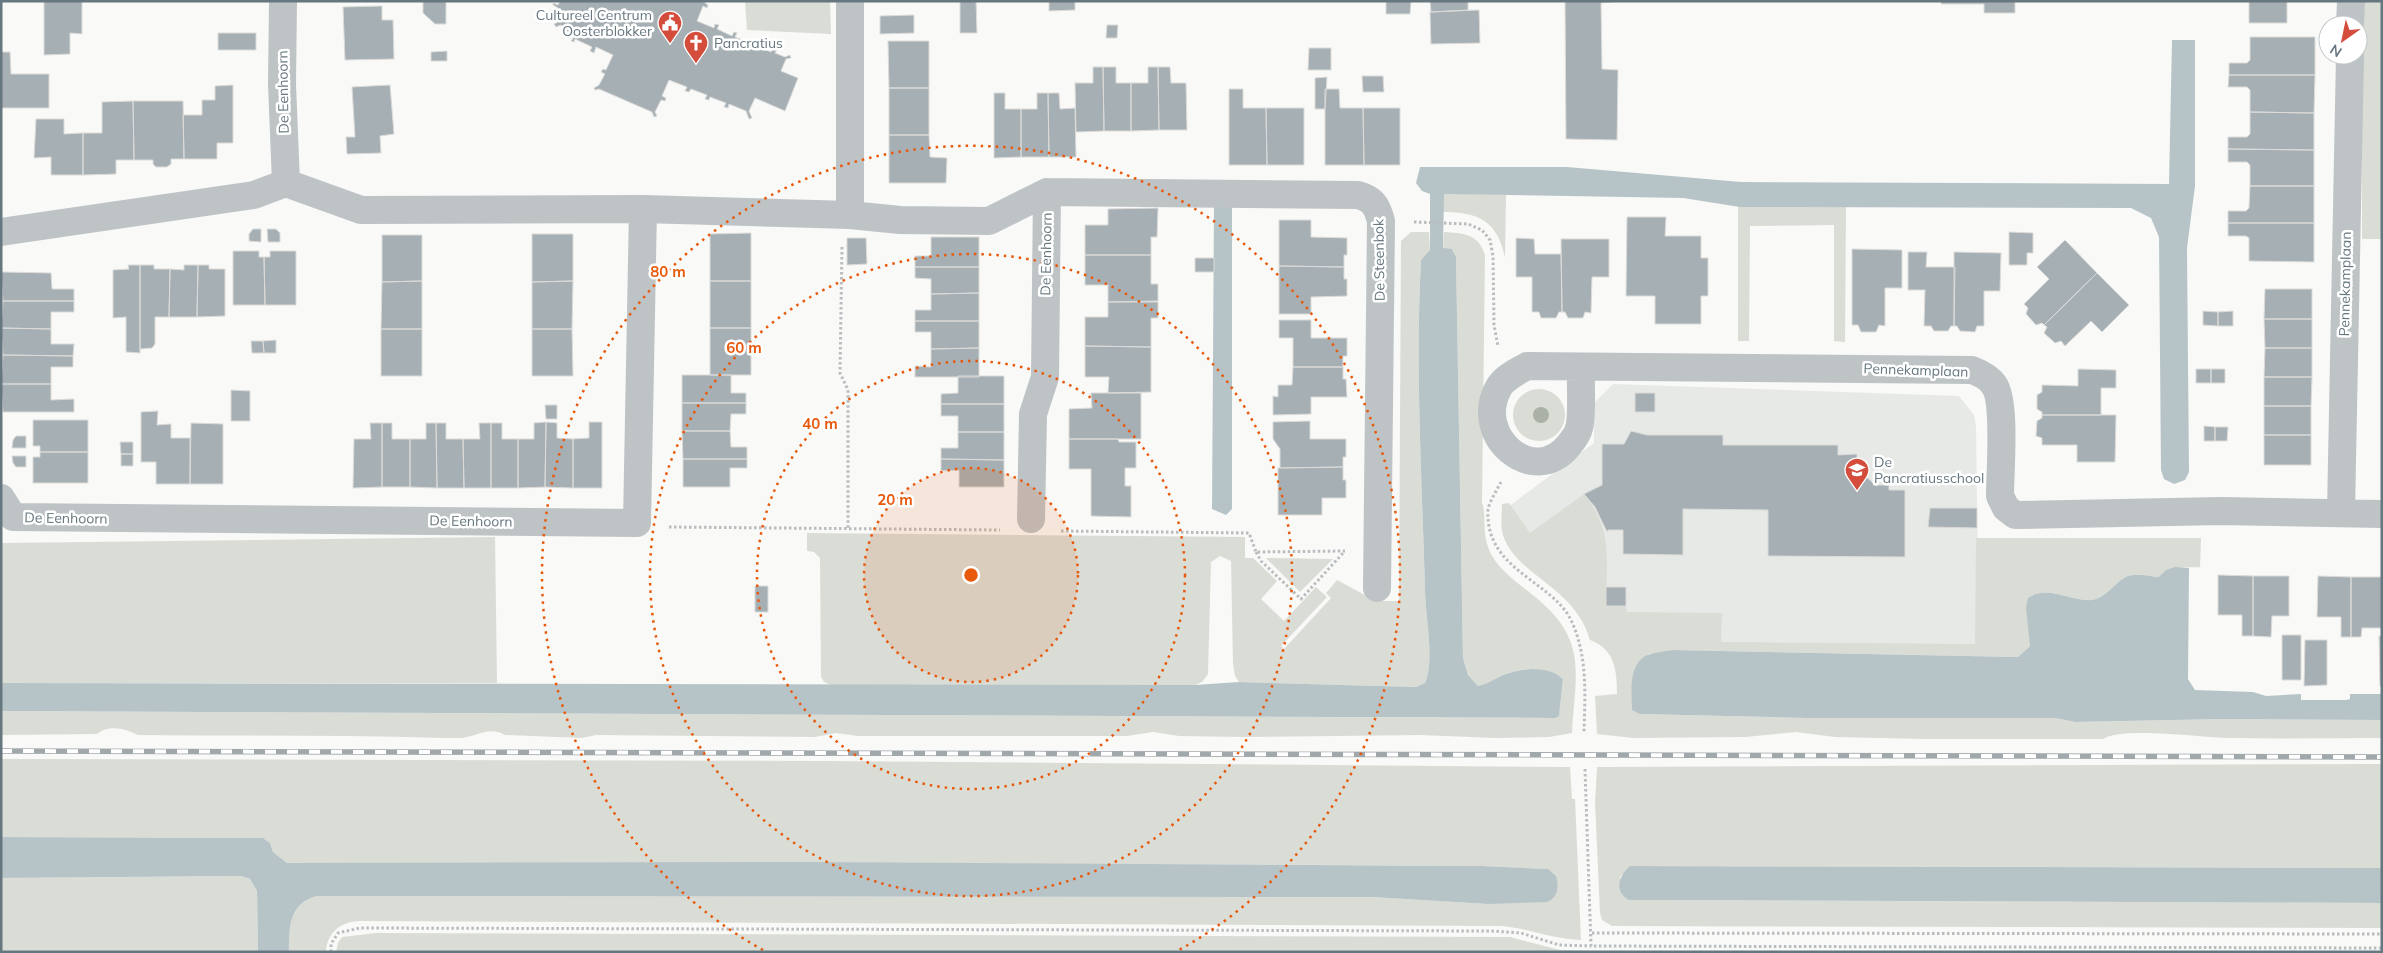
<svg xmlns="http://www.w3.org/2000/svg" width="2383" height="953" font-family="Mulish,sans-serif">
<rect width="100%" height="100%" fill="#f9f9f7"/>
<path fill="#e7e9e7" d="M1613,384L1959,396L1974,415L1976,426L1979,647L1717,646L1603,616L1529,537L1508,507L1594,443V403Z"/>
<path fill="#daddd6" d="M745,1H830L831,34L747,30Z
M2362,1H2382V239H2362Z
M1443,193L1506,195L1505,258C1498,221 1478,212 1443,212Z
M1738,206L1846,207L1845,342L1834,341V225L1750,226L1749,341H1738Z
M1411,232H1429L1430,251L1421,260C1415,369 1422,480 1425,589C1425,616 1435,659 1425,683L1416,687L1239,682L1235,676L1233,663L1231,561L1220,556L1211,562L1208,674L1202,682L1195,685H831L824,682L821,677L820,558L814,552L807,551V533L1245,537V558H1253L1277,581L1261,599L1284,621L1316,587L1327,597L1281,646L1284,649L1331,598L1326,593L1337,580L1376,601H1399L1401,241Z
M1444,232C1463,233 1479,234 1485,255L1482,502C1487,518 1481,535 1491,554C1501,572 1518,583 1534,596C1589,640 1575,673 1572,733L1549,737L1495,738L1421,735L1242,737L1179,736L1153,732L1127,736H858L836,733L815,737L596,735L582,738L505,735C489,726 478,736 462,738C455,738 449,738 443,738C341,735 240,736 138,735C125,729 110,724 97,734L1,735V711L1546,718L1559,715L1563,679C1545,666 1519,667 1499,677C1492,681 1487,684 1478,686L1468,675L1463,658L1456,257L1452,249H1443Z
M1513 415a26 26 0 1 1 52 0a26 26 0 1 1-52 0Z
M1584,494C1614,531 1606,561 1606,606H1626L1627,612L1722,613L1721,642L1975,644L1976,538H2201L2200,567C2184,568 2171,565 2160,577C2150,576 2138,573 2128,576C2115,581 2107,598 2092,600C2070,602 2048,584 2028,598L2030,646L2018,657L1673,650L1648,654L1640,714L1806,718H2055L2075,722L2224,719L2382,720V738C2332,738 2282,739 2232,738C2205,738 2121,726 2103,739H1924L1835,737L1796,732L1746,737L1633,738L1597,734L1595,696L1617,694C1617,671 1615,649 1590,640C1575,586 1516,576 1503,535C1500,525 1502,514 1502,504L1509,503L1530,533Z
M495,537L497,683H1V543Z
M1266,558L1333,559L1300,592Z
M1,759L825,761L1570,767L1572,799H1575L1581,940C1554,939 1530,929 1502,926L359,921C341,922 327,932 326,952H289C289,927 289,903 317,896L1372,897L1487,904L1548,869L1482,866L1361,865L287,863L273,852L270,843L263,838L1,837Z
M2382,764V868L1630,866L1620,877V882L1629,900L2382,903V928L1612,926L1602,920L1600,913L1595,802L1597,767Z
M241,876L250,879L257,891L258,952H1V878Z
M376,933L1510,937L1560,950L1596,951L2039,952H336L338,943L342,937Z"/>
<path fill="#b7c4c7" d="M2172,40H2195V186L2187,248L2189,472L2185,480L2174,484L2164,479L2161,470L2159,237L2151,218L2131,208L1740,207L1683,198L1444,194L1443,248L1452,249L1456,257L1463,658L1468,675L1478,686C1488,684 1494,679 1503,675C1521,668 1547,665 1563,679L1559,716L1555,718L1,711V683L1195,685L1239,682L1416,687L1425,683C1435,659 1425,616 1425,589C1422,480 1415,369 1421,260L1430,250V194L1422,191L1416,183L1420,167H1567L1741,182L2169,184Z
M1214,207H1232V509L1226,515L1212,509Z
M2175,567L2189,568L2188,679L2195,690L2253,692L2266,696L2301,694V700H2346L2350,699V694H2382V720L2224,719L2075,722L2055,718H1806L1640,714L1632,710C1632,692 1627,662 1650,654C1657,652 1666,651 1673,650L2018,657L2030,646L2026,608L2028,598C2048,584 2070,602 2092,600C2107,598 2115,581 2128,576C2138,573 2150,576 2159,577L2166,570Z
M1,837L263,838L270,843L273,852L287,863L809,862L1482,866L1548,869L1556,876C1559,887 1558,898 1547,902L1487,904L1372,897L317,896C289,903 289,927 289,952H258L257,891L250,879L241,876L1,878Z
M1630,866L2382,868V903L1629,900C1614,892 1618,876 1630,866Z"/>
<path fill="#a6afb3" stroke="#dbdbd9" d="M44,1H82V34L70,33V54L44,55Z
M423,1H446V24H435L423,13Z
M560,1H705V3L708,5L707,8L703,6L697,21L714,28L715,24L719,25L717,29L732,36L734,32L737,33L735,37L752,44L754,40L756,41L755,45L771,52L773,47L777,49L775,53L785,57L790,55L791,58L786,59L781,71L798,78L785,111L755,98L749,111L752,118L749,119L746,111L729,104L728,108L724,107L726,103L710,97L709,100L705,99L707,95L691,89L689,92L685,91L687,87L669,80L662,96L666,98L665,101L661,100L655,112L657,116L654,117L652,112L599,89L595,90L594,88L599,85L605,74L601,72L603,69L606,70L613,55L596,47L594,53L590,51L592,47L575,39L574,42L571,41L574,37L561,25L556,27L554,24L560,21L558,8L553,5V3L558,5Z
M957,1H976L977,33H960V1Z
M1049,1H1075V10L1049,11Z
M1386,1H1411L1410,14H1386Z
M1430,1H1468V10L1431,12Z
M1565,1H1623L1601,3L1602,69L1618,70L1617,140L1566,139Z
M1941,1H2015V13H1984V4H1941Z
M2249,1H2287V23H2249Z
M382,6V20H393L394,59L345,60L343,7Z
M1479,10L1480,43L1431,44L1430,12Z
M914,15V33L880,34V16Z
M1107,25H1118L1117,38H1106Z
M218,33H256V50H218Z
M2250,37H2315V75H2229V63H2247L2250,60Z
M888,41H929V88H889Z
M1309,48H1331V70H1308Z
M447,51V61H431V52Z
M1,52H10L11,74H49V108H1Z
M1093,67H1103L1104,131L1076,132L1075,83H1093Z
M1103,67H1116V83H1131V131H1104Z
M1148,67H1158L1159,130L1131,131V83H1148Z
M1158,67H1170L1171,83H1186L1187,130H1159Z
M2229,75H2315L2314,113L2250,112V90L2247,87H2228Z
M1362,76H1383L1384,92H1363Z
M1327,77L1325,109H1315V78Z
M233,85V143H217V159H184L183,115H202V100H215V86Z
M390,85L394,134L380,136L381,153L347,154L346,137H355L352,87Z
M889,88H929V135H889Z
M1229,89H1243V108H1266L1267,165H1229Z
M1325,89H1339L1340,108H1363L1364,165H1325Z
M994,93H1005V109H1021V157L994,158Z
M1037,93H1048L1049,157H1021V109H1037Z
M1048,93H1059L1060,109L1075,108L1076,157H1049Z
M133,101H183L184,159H171V164L167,167H156L153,164V160H134Z
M133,101L134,160H116V174L83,175V133H102V102Z
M1266,108H1304V165H1267Z
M1363,108H1400V165H1364Z
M2250,112L2314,113V150L2228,149V137H2247L2250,134Z
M36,119H64V134L83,133V175H51V157L34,158Z
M889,135H929L930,157L947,158L946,183H889Z
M2228,149L2314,150V186H2250V165L2247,162H2228Z
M2250,186H2314V223H2228V211H2246L2249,208Z
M1158,208L1157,237H1151V255H1085V225H1108V209Z
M1627,217H1666L1665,236H1701V258H1708V296H1701V324H1655V296H1626Z
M1279,220H1311V237L1347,238V255H1344V267L1279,266Z
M2228,223H2314V262L2249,261V238L2246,236H2228Z
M253,229H261V242L249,241V234Z
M267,229H276L280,233V242H268Z
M2009,232L2033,233V253H2027V265H2009Z
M751,233V281H710V234Z
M532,234H573V281L532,282Z
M382,235H422V281L382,282Z
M931,237H979V267H915V256H931Z
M847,238H866L867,264L847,265Z
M1516,238L1534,239L1535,254H1561L1562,312H1559L1556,318H1541L1539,312H1532V277H1516Z
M1561,239H1609V277H1592L1591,313L1585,312L1583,318H1568L1565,312H1562Z
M2065,240L2097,273L2044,325L2042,323L2036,325L2026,314L2028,308L2024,304L2049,279L2037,267Z
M1852,249L1902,250V288H1885V326L1879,325L1876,332H1861L1858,325H1852Z
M233,251H259V257H264L265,305H233Z
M270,251H296V305H265L264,257H270Z
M1908,252H1927L1926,267H1955L1954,326H1951L1948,331H1934L1931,326H1924L1925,290H1908Z
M1954,252L2001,253L2000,291H1984V326H1977L1975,332L1960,331L1957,326H1954Z
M1085,255H1151V284H1158V301L1108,302V285H1085Z
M1195,258H1214V272H1195Z
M128,265H140V353L126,352V317L113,318V270L129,269Z
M140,265H154V269H170L169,317H155V344L152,348L140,349Z
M184,265H198L197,317H169L170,269L184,270Z
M198,265H209V269H225V316L197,317Z
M1279,266L1344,267V279H1347V296L1311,297V314H1279Z
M915,267H979V293L931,294V279L915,278Z
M1,272L51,273L52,289H74V301H3Z
M2097,273L2129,305L2102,332L2091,321L2065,346L2061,341L2055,343L2044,333L2047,327L2044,325Z
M422,281V329H381L382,282Z
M573,281L572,329H532V282Z
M710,281H751V328H710Z
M2265,289H2312V319H2264Z
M979,293V321H915V310H931V294Z
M3,301H74V312H51V329L1,328Z
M1108,302H1158V318H1151V347L1085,346V317H1108Z
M2203,311L2218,312V326L2203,325Z
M2233,311V326H2218V312Z
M2264,319H2312V348H2265Z
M1279,320H1311V338H1347V356H1343V367H1293V338H1279Z
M915,321H979V348L931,349V332H915Z
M1,328L51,329V344H74L73,356L3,355Z
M710,328H751V375H710Z
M381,329H422V376H381Z
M532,329H572L573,376H532Z
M276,340V353H264L263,341Z
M251,341H263L264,353H252Z
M1085,346L1151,347V392L1108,393L1109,377H1085Z
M979,348V377H915V366L931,367V349Z
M2265,348H2312V377H2264Z
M3,355L73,356V367H51V384H1Z
M1293,367H1343V379H1346L1347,397H1311V414L1273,415V396L1278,397V385H1292Z
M2078,369L2116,370V388H2101V415H2042V412L2037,409V395L2042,392V385L2078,386Z
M2196,369H2211V383H2196Z
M2211,369H2225V383H2211Z
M682,375H731V393H746V403H682Z
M958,376H1004V404H941V394L958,393Z
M2264,377H2312L2311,406H2264Z
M1,384H51V400L74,399V412H3Z
M231,390L250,391V421H231Z
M1091,393H1141V439H1069V409L1092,408Z
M1635,393H1655V412H1635Z
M682,403H746V414H731L730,431H682Z
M941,404H1004V432H958V416H941Z
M545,405H557V419H546Z
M2264,406H2311V435H2264Z
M158,411L157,425L171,424V438H190V484H156V462H141V412Z
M2042,415H2116L2115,462H2077V445H2042V438L2036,436L2037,421L2042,418Z
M33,420H88V452H40V446H33Z
M1310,421V439H1346V457H1343V467L1280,468V449L1273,439V422Z
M546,422L545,487L518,488V439H534V423Z
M546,422L557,423V438L573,439V488L545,487Z
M589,422H602V488H573V439L589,438Z
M191,423L223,424V484H190Z
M370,423H382V487L353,488L354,439H371Z
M382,423H392V439H410V487H382Z
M426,423H436L437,488L410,487V439H426Z
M436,423H446V439H463L464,488H437Z
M479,423H491V488H464L463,439H480Z
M491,423H502V439H518V488H491Z
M2204,426L2215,427V441H2204Z
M2215,427H2228L2227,441H2215Z
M682,431H730L731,447H747V459H683Z
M1631,431L1647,435H1723V445H1838V455L1857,454V468L1875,485H1889V490H1905V557L1768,556V510L1683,509V555L1623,554V530H1608L1607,532L1595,507L1584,494L1602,485V444H1624Z
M958,432H1004V460L941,459V448H958Z
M2264,435H2311V465H2264Z
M16,436H26V448H12L13,440Z
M1069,439H1118L1119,442H1136V468H1125V486H1131V517L1091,516V469H1069Z
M120,442H133V454H121Z
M40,452H88V483H33V457H40Z
M121,454H133V466H121Z
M12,456H26V467H16L13,463Z
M683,459H747V468H730V487H683Z
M941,459L1004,460V487H959V470L941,471Z
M1343,467V480H1346V498H1322V515H1278V468Z
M1930,508H1977V528L1928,527Z
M2218,575L2253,576V636H2242V615H2218Z
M2253,576H2289V616H2272L2271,637L2253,636Z
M2318,576L2351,577V637H2341V617H2317Z
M2351,577H2382V628H2362L2361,637H2351Z
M755,586H768V612H755Z
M1606,587H1626V606H1606Z
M2282,635H2301V680H2282Z
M2379,636H2382V686H2380Z
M2305,640H2327V685L2304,686Z"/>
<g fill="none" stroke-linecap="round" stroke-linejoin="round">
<path stroke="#b9bdbf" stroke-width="3" stroke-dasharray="2.5 2.5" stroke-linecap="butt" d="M1414,222L1468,224L1482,230L1490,240L1493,256L1494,325L1498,346
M842,247L840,373L848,390V529
M1501,482C1497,490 1489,502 1488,510C1485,570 1551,580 1571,620C1588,656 1585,695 1584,733
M669,527L1000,530
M1061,531L1249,533L1256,552L1345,551
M1256,552L1261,561L1301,599L1344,552
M1585,769L1591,946L2382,948
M1592,933L2382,934
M331,952V944L338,933L360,928L1492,931L1521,933L1559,945L1591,946"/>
<path stroke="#bec3c6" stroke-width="28" d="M283,1L282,84L286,183
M2350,25L2351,1
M850,215V1
M1,232L254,195L286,183L361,210L643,209L850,215L900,220L989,221L1047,192L1358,195C1373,199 1377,206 1381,221L1377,588
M1581,367C1580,383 1583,415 1579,428C1578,434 1573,440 1569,445C1534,489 1471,436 1499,387C1505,377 1517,372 1527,366L1972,370C1980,373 1989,377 1994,385C2006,401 2000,473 2000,496L2006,508L2015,515L2221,511L2382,514
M1,498L13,517L637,523L643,209
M2341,512L2350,55
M1031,519L1033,414L1045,377L1047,192"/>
<defs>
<path id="rail" d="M1,751L2382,757"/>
</defs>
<use href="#rail" stroke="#a1a8ac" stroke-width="5.5"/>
<use href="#rail" stroke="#fff" stroke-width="4" stroke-dasharray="11" stroke-linecap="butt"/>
</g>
<circle fill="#aab2a7" cx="1541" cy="415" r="8"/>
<circle cx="971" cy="575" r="107" fill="#e8590c" fill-opacity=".12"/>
<g fill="none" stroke="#e8590c" stroke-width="2.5" stroke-dasharray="2.5 5">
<circle cx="971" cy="575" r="107"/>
<circle cx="971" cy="575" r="214"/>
<circle cx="971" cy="575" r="321"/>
<path d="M763 950A429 429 0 1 1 1179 950"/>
</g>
<defs>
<symbol id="civic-pin" viewBox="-11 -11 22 30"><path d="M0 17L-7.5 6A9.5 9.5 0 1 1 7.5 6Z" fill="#d44d3c" stroke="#fff"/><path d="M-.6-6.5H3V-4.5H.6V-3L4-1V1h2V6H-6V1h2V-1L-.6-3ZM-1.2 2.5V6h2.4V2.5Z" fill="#fff"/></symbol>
<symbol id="church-pin" viewBox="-11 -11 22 30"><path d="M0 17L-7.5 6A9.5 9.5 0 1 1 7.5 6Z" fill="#d44d3c" stroke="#fff"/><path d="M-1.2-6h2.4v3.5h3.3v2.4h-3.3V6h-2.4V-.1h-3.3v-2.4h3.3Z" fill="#fff"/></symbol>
<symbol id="school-pin" viewBox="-11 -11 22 30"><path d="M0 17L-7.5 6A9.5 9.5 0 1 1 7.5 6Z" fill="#d44d3c" stroke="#fff"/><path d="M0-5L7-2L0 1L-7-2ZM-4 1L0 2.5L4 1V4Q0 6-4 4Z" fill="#fff"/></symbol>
</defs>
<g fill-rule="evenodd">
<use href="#civic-pin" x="656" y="9" width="28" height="38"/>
<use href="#church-pin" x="682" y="29" width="28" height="38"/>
<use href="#school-pin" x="1843" y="456" width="28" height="38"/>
</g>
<g text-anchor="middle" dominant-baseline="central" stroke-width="5" stroke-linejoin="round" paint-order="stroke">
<g font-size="14" fill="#66777f" stroke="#fff" text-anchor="start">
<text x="652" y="15" text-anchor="end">Cultureel Centrum<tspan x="652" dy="16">Oosterblokker</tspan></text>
<text x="714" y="43">Pancratius</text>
<text x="1874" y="462">De<tspan x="1874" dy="16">Pancratiusschool</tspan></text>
</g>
<g font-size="14" fill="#66777f" stroke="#fff">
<text transform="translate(283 92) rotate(-91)">De Eenhoorn</text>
<text transform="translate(1046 254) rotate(-89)">De Eenhoorn</text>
<text transform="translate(1379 260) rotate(-91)">De Steenbok</text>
<text transform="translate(2345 284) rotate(-89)">Pennekamplaan</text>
<text transform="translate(1916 370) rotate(2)">Pennekamplaan</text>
<text transform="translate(66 518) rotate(1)">De Eenhoorn</text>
<text transform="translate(471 521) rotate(1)">De Eenhoorn</text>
</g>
</g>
<circle cx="971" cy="575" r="8" fill="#e8590c" stroke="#fff" stroke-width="2.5"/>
<g font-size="15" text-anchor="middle" font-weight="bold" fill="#e8590c" stroke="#fff" stroke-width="5" stroke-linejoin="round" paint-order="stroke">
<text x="668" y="277">80 m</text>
<text x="744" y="353">60 m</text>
<text x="820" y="429">40 m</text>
<text x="895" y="505">20 m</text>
</g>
<rect width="2383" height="953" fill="none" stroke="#66777f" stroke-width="5"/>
<g transform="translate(2343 40) rotate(213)"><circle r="24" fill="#ffffff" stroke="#c2c9cc"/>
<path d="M0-4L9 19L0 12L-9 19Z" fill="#d44d3c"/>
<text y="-8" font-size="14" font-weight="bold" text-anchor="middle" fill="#66777f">N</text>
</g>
</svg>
